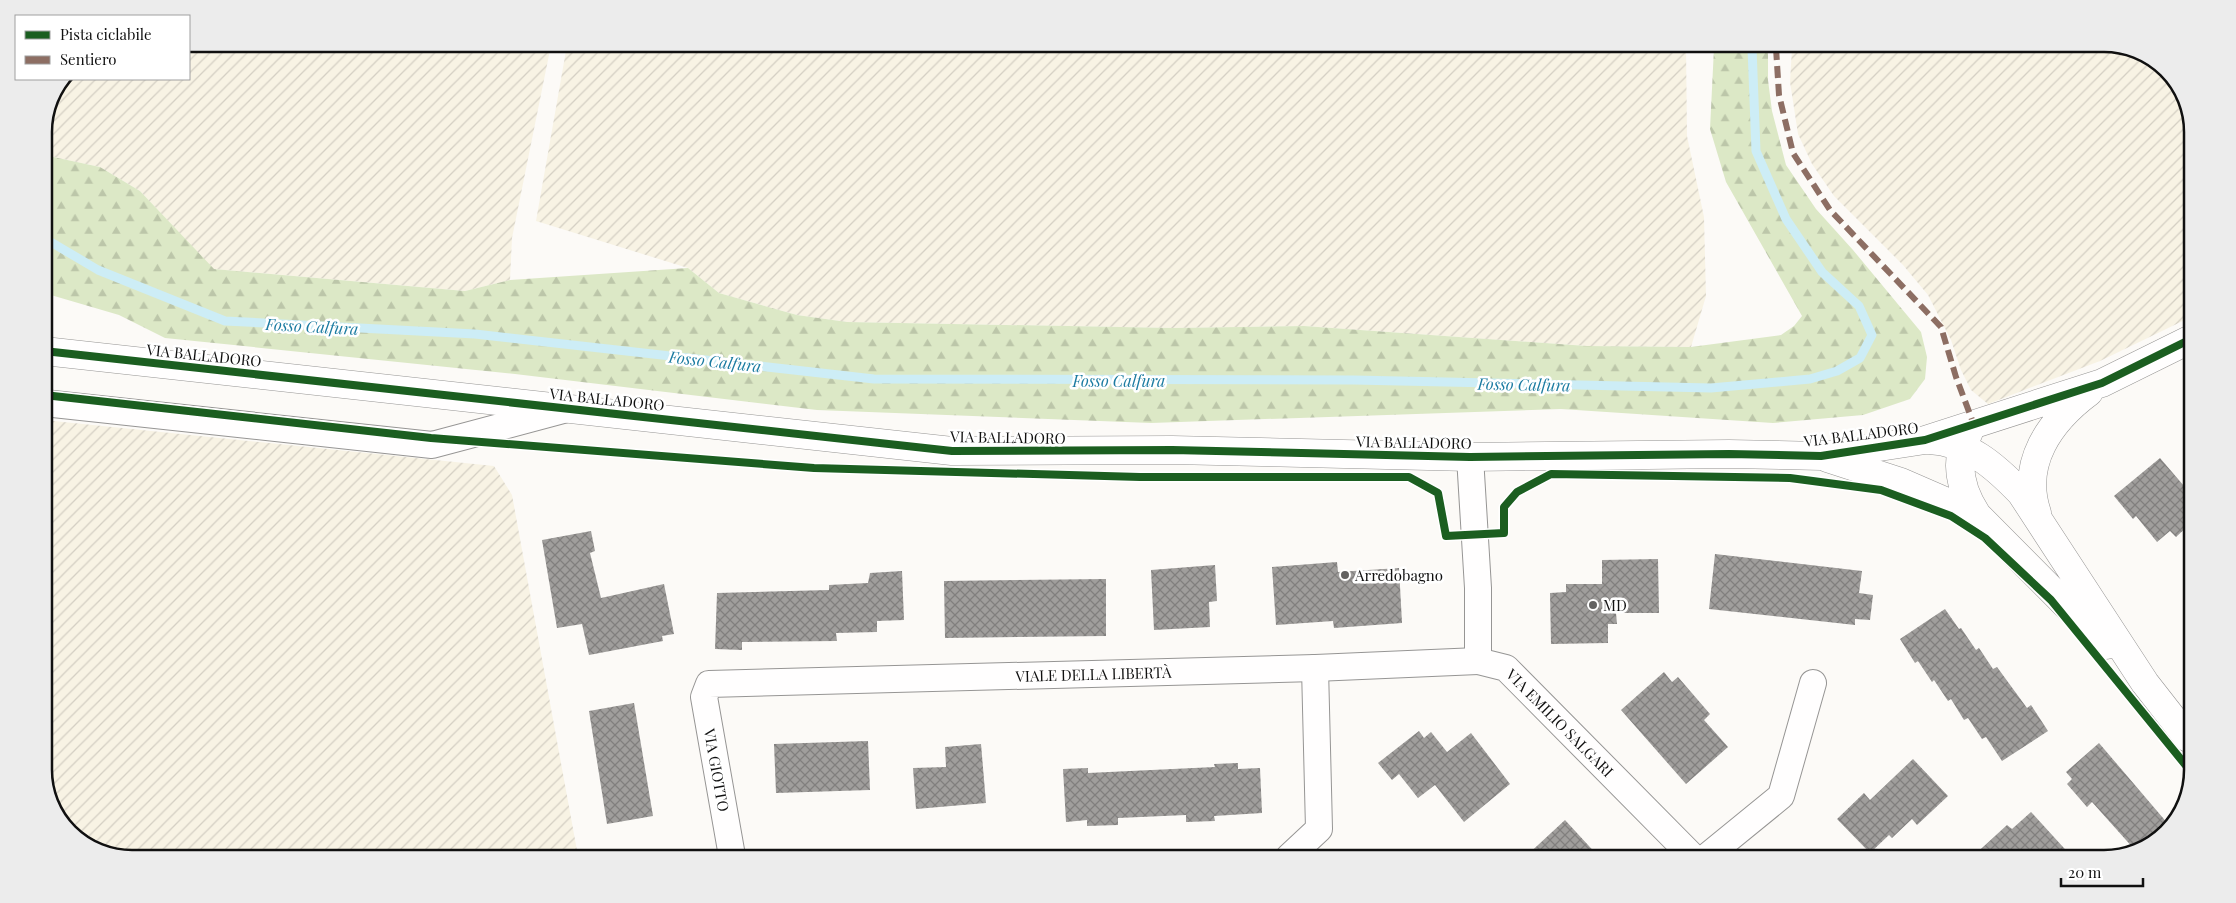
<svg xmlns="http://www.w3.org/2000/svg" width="2236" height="903" font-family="'Playfair Display',serif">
<defs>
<pattern id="farmland-furrows" width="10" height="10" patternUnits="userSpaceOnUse" patternTransform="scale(1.25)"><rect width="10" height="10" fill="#f8f3e4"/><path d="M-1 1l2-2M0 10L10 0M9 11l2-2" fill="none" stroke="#d4cfc3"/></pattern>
<pattern id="forest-firs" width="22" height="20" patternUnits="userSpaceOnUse" patternTransform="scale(1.25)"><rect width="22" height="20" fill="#dce8c6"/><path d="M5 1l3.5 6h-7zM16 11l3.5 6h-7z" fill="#bcc6a9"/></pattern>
<pattern id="building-cross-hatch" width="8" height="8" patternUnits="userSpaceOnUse" patternTransform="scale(1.25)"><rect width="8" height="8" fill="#a09e9c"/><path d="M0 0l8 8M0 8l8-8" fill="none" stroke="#817f7e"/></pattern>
</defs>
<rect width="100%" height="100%" fill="#fcfaf7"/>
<path fill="url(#farmland-furrows)" d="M189,44L551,45L512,238L510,280L465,291L213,269L140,191L100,167L44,155V127L66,79H189Z
M567,45L1686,47L1687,136L1704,217L1706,296L1691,347L1587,346L1304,326L1173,328L847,322L797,315L719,293L688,268L536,221Z
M1792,48L2132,49L2174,78L2192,126L2191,317L2100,361L1988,404L1971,390L1961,370L1951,340L1928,295L1903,265L1834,196L1812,164L1798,134L1790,82Z
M44,420L494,466L512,495L578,856L104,854L62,824L44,777Z"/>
<path fill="url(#forest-firs)" d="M1714,48H1768V80L1772,111L1786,165L1816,209L1853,250L1921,332L1927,357L1925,379L1910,399L1863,415L1773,423L1561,409L1151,423L817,410L515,374L165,338L119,315L44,293V155L100,167L140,191L214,269L465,291L510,280L688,268L719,293L797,315L847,322L1173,328L1304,326L1587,346L1691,347L1781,335L1794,326L1802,316L1726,182L1710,129Z"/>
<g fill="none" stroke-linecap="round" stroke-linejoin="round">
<path stroke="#cdedf6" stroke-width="9" d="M44,238L98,270L225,321L475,334L874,379L1354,380L1711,388L1810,379L1837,371L1860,358L1872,335L1859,306L1822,272L1786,219L1756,151L1752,48"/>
</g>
<path fill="url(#building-cross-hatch)" d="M2160,458L2190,493L2189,525L2176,537L2170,531L2157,542L2136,516L2133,519L2114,496Z
M591,531L595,551L590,553L601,598L664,584L674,634L662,636L663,641L589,655L582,624L557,628L542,540Z
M1715,554L1862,571L1859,593L1873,595L1870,620L1855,619V625L1709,609Z
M1658,559L1659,613H1616L1617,624H1608V643L1551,644L1550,593L1566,592V584H1602V560Z
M1337,562L1338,572L1399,568L1402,623L1334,628L1333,621L1276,625L1272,567Z
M1215,565L1217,601L1209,602L1210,627L1154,630L1151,570Z
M902,571L904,620L877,621V632L836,633L837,641L742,642V650L715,649L717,593L829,590V585L868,583L870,573Z
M1106,579V636L945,638L944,581Z
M1945,609L1959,629L1961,628L1976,650L1979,648L1993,669L1997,667L2027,708L2031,705L2048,731L2002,761L1986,737L1982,739L1968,718L1964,720L1951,699L1948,701L1934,680L1932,682L1918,661L1915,663L1900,639Z
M1664,672L1672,682L1678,677L1710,714L1704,720L1728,747L1686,784L1621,710Z
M634,703L653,816L607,824L589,711Z
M1419,731L1424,738L1431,732L1447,752L1471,733L1510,784L1464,822L1435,785L1418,798L1399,774L1392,780L1378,763Z
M868,741L870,790L776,793L774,744Z
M2099,743L2169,825L2157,841L2134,849L2092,802L2087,807L2067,784L2072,779L2066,772Z
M981,744L986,803L916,809L913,768L946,767L945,747Z
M1913,759L1948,796L1917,825L1912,819L1892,838L1889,835L1870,853L1837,819L1864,793L1870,800Z
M1238,763V769L1260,768L1262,813L1214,816L1215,821L1186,822V815L1118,818V825L1087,826V820L1066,822L1063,769L1088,768V773L1215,767L1214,764Z
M2031,812L2074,859H1970L2007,825L2012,829Z
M1565,820L1600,858H1524Z"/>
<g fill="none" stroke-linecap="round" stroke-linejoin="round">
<defs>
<g id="minor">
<path d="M44,403L432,445L567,409"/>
<path id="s1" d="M1470,457L1478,588V661L1506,668L1694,858"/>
<path id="s2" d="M732,856L704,697L709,684L1315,668L1478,661"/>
<path d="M1289,857L1319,829L1315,668"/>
<path d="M1705,858L1781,796L1813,683"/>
</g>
<path id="tertiary" d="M44,351L952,451L1172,450L1470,457L1729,454L1821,456L1925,440L2102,383L2191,339
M1969,432C1953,461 1960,489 1977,515L2106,645
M1929,440C1968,442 1995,466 2021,493L2145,683L2188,738
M1827,458L1901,482L1977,515
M2037,513C2020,463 2050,421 2089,392"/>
</defs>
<use href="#minor" stroke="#969594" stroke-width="28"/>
<use href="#tertiary" stroke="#969594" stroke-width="29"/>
<use href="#minor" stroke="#fffefe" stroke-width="26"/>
<use href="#tertiary" stroke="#fffefe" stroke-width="28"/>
<path stroke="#8d6e63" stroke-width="6" stroke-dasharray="12 6" stroke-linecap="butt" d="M1776,48L1779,95L1793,153L1830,210L1941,327L1956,377L1974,425"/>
<defs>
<path id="cycleway" d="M44,351L952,451L1172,450L1470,457L1729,454L1821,456L1925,440L2102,383L2191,339
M44,395L431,438L814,468L1140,477H1409L1438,493L1446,536L1504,533V507L1517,492L1551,474L1790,478L1881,490L1951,516L1985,538L2051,600L2188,768"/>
</defs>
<use href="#cycleway" stroke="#fff" stroke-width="11"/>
<use href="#cycleway" stroke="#1b5e20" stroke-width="8"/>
</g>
<g fill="#636261" stroke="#fff" stroke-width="2">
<circle cx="1345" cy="575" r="5"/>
<circle cx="1593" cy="605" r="5"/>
</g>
<g text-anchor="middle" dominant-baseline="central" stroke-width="5" stroke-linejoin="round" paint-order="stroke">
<g font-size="15" fill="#101010" stroke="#fff">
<text transform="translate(204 355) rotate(6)">VIA BALLADORO</text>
<text transform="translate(607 399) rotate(6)">VIA BALLADORO</text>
<text transform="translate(1861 434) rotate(-7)">VIA BALLADORO</text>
<text transform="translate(1008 437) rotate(1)">VIA BALLADORO</text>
<text transform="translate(1414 442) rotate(1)">VIA BALLADORO</text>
<text stroke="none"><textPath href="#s2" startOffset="560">VIALE DELLA LIBERTÀ</textPath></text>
<text stroke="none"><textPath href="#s1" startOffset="310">VIA EMILIO SALGARI</textPath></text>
<text transform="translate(717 770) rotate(80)">VIA GIOTTO</text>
</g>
<g font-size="15" fill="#101010" stroke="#fff" text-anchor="start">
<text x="1355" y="575">Arredobagno</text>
<text x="1603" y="605">MD</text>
</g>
<g font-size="16" font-style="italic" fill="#1b7ba1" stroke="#fff">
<text transform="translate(312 326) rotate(3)">Fosso Calfura</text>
<text transform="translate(715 361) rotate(6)">Fosso Calfura</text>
<text x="1119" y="380">Fosso Calfura</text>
<text transform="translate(1524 384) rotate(1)">Fosso Calfura</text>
</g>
</g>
<path d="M0 0H2236V903H0ZM132 52H2104A80 80 0 0 1 2184 132V770A80 80 0 0 1 2104 850H132A80 80 0 0 1 52 770V132A80 80 0 0 1 132 52Z" fill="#ececec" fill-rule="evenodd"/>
<path fill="none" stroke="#101010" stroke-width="2.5" d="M132 52H2104A80 80 0 0 1 2184 132V770A80 80 0 0 1 2104 850H132A80 80 0 0 1 52 770V132A80 80 0 0 1 132 52Z"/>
<rect x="15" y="15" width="175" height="65" fill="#ffffff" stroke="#9f9f9f"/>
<rect x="25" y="31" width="25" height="8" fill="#1b5e20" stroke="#9f9f9f"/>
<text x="60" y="40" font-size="15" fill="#101010">Pista ciclabile</text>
<rect x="25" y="56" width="25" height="8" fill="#8d6e63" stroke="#9f9f9f"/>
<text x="60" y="65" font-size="15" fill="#101010">Sentiero</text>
<path d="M2061 878v8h82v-8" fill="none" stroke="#101010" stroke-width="2.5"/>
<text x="2068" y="878" font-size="15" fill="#101010" stroke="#ffffff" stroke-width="4" paint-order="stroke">20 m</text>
</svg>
